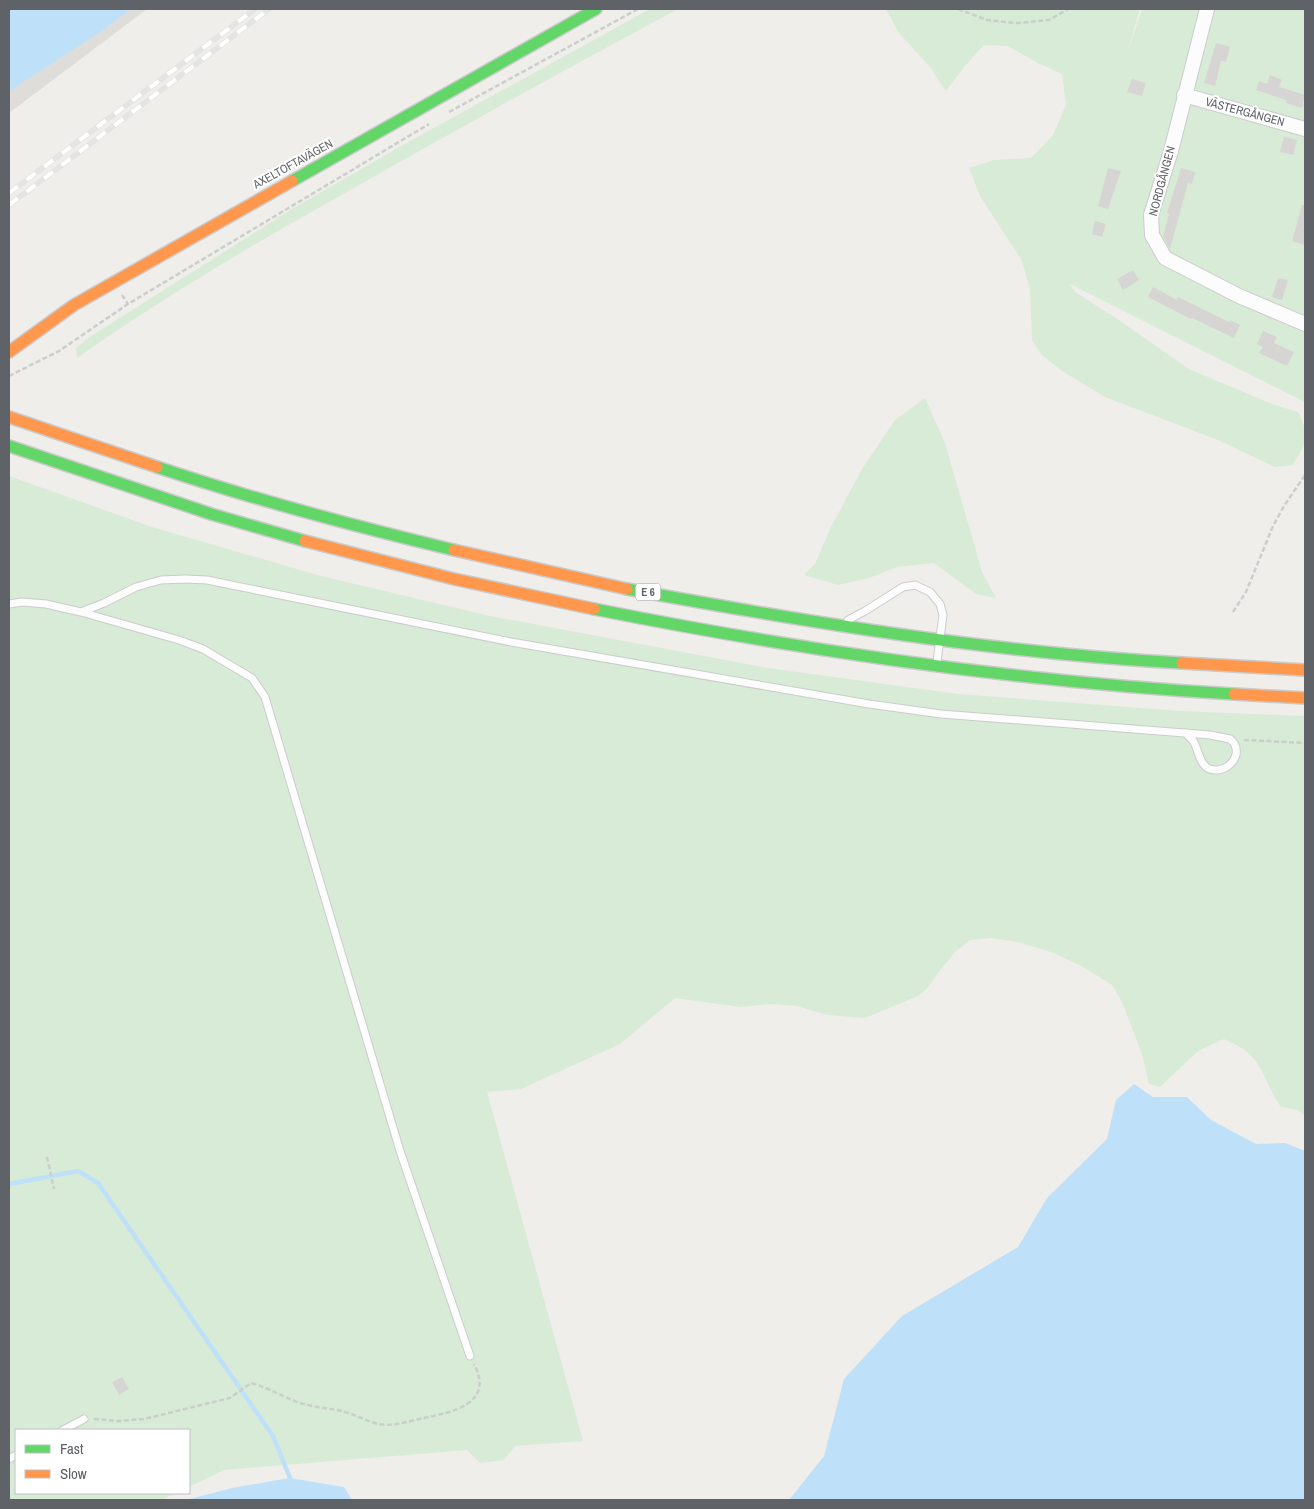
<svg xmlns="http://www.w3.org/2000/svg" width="1314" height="1509" font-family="'Archivo Narrow',sans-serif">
<rect width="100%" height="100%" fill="#efeeea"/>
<path fill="#dfddda" d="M9,9H147L9,113Z"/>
<path fill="#d8ebd6" d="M650,9H678C572,66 466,124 361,184C264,238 168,294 77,358L76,348L91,336L292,209L401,146Z
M886,9H1140L1126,56L1142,9H1305V402L1070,284L1075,292L1113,316L1189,369L1272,404L1298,412C1310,434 1306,446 1292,465L1275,467L1218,440L1105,397L1062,371L1042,355L1032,340L1030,289L1022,261L980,196L969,168L994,160L1031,158L1053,135L1066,105L1062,74L1038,63L1008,46L984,45L964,67L946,91L929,66L899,33Z
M925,398L945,443L982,572L996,598L976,594L934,563L897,567L869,578L838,585L804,575L815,564L831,527L862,469L895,420Z
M9,476L152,527L321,576L490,616L768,668L958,694L1180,711L1305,716V1116L1298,1110L1281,1107C1268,1090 1264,1066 1248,1053C1242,1047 1232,1043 1224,1039L1198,1051L1160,1087L1149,1084L1142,1054L1122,1002L1112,985L1085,968L1054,953L1018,942L991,938L970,940L955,952L938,973L926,990L918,996L865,1018L827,1015L797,1006L771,1004L740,1007L675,998L620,1044L521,1089L487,1092L583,1441L515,1446L504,1460L480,1463L467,1450L224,1470L189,1487V1430H16V1493H176L160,1500H9Z"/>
<path fill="#bfe0f9" d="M9,9H131L102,31L9,91Z
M1134,1084L1153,1097H1187L1211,1120L1256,1144L1285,1143L1305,1151V1500H789L824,1456L844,1379L902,1316L1018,1247L1047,1198L1107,1139L1116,1100Z
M290,1478L344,1487L352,1500H186L232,1488Z"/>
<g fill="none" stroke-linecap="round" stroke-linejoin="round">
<path stroke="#bfe0f9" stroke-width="4.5" d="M9,1184L78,1171L98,1183L273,1436L290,1478"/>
</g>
<path fill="#d6d5d3" d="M1216,43L1230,47L1226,62L1221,61L1215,86L1204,83Z
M1270,75L1282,80L1279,87L1305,95L1302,108L1286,103V100L1256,90L1259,81L1267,84Z
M1132,79L1146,83L1142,96L1127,92Z
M1284,137L1297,140L1293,155L1280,152Z
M1108,168L1121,171L1108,209L1098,206Z
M1181,168L1195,172L1192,184L1188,183L1170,249L1163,237L1169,214L1167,213Z
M1302,205H1305V245L1292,241Z
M1095,221L1106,224L1102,237L1092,234Z
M1133,270L1139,280L1123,290L1117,279Z
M1278,278L1288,280L1282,300L1272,297Z
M1153,287L1177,300L1178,297L1229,322L1230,320L1240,325L1234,338L1192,318L1191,319L1148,297Z
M1263,331L1277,337L1274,343L1294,352L1287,366L1259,353L1263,347L1257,344Z
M122,1377L129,1389L119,1395L112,1382Z"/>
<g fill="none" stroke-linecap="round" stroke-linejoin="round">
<defs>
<path id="lane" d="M9,604L22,602L46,604L81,612L179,640L203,649L252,678L265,697L400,1151L470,1356
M81,612L104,603L136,587L161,580L185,579L207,580L511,642L869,704L941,714L1210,735L1230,739C1232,741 1234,742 1235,745C1242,761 1220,777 1206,767C1199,761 1198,750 1194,742C1192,739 1188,736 1186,733
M848,620L865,611L903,587L915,585L930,592L940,604L943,615L937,662
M63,1430L84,1419
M9,1459L16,1455"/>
<path id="street" d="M1207,9L1171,151L1151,215L1152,235L1165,258L1239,296L1305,324
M1184,95L1305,129"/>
<path id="fast" d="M292,181L596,9
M9,446L211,514L305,541
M157,467C255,500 354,526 454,550
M627,589C811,623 996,653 1182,663
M594,609C805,651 1019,682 1234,694"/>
<path id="slow" d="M9,352L74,305L292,181
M9,417L157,467
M305,541L454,579L594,609
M454,550L627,589
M1182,663L1305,670
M1234,694L1305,698"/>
</defs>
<use href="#lane" stroke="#cbcccc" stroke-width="9"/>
<use href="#street" stroke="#cbcccc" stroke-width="16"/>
<use href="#fast" stroke="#cacacb" stroke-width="14"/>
<use href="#slow" stroke="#cacacb" stroke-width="14"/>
<path stroke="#cacfcc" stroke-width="2.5" stroke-dasharray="5 2.5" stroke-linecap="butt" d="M958,9L987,20L1017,23L1049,20L1068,9
M449,112L638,9
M122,295L128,304
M9,376L59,351L128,304L429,124
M1233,612L1246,592L1273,526L1284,506L1305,475
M1244,740L1305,743
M47,1157L54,1189
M94,1419L119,1421L144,1419L230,1398L251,1383C267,1387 281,1396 297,1402C312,1407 327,1408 342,1411C354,1414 366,1421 378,1424C392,1427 410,1421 424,1418C452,1412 495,1404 474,1364"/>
<use href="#lane" stroke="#fdfcfc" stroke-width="7"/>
<use href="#street" stroke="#fdfcfc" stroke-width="14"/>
<use href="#fast" stroke="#63d668" stroke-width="11"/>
<use href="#slow" stroke="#ff974d" stroke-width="11"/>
<defs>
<path id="rail" d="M9,193L255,9
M9,205L269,9"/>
</defs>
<use href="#rail" stroke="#e4e4e4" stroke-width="5.5"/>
<use href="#rail" stroke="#fff" stroke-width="4" stroke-dasharray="11" stroke-linecap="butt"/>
</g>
<g text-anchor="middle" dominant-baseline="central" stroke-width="4" stroke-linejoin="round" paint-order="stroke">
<rect fill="#fff" stroke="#8f9295" stroke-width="1" x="635.5" y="583.5" width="25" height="17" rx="4"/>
<g font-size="11" font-weight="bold" fill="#5f6368">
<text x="648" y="592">E 6</text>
</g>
<g font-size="12" fill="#5f6368" stroke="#fff">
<text transform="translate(1245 112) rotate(15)">VÄSTERGÅNGEN</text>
<text transform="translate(293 164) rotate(-29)">AXELTOFTAVÄGEN</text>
<text transform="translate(1162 181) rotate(-75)">NORDGÅNGEN</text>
</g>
</g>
<rect width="1314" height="1509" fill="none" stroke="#5f6368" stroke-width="20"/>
<rect x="15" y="1429" width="175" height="65" fill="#ffffff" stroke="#bfc1c3"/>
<rect x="25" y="1445" width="25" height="8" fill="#63d668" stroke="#bfc1c3"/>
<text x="60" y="1454" font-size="15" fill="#5f6368">Fast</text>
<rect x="25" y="1470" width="25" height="8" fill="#ff974d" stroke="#bfc1c3"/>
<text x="60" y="1479" font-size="15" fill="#5f6368">Slow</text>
</svg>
